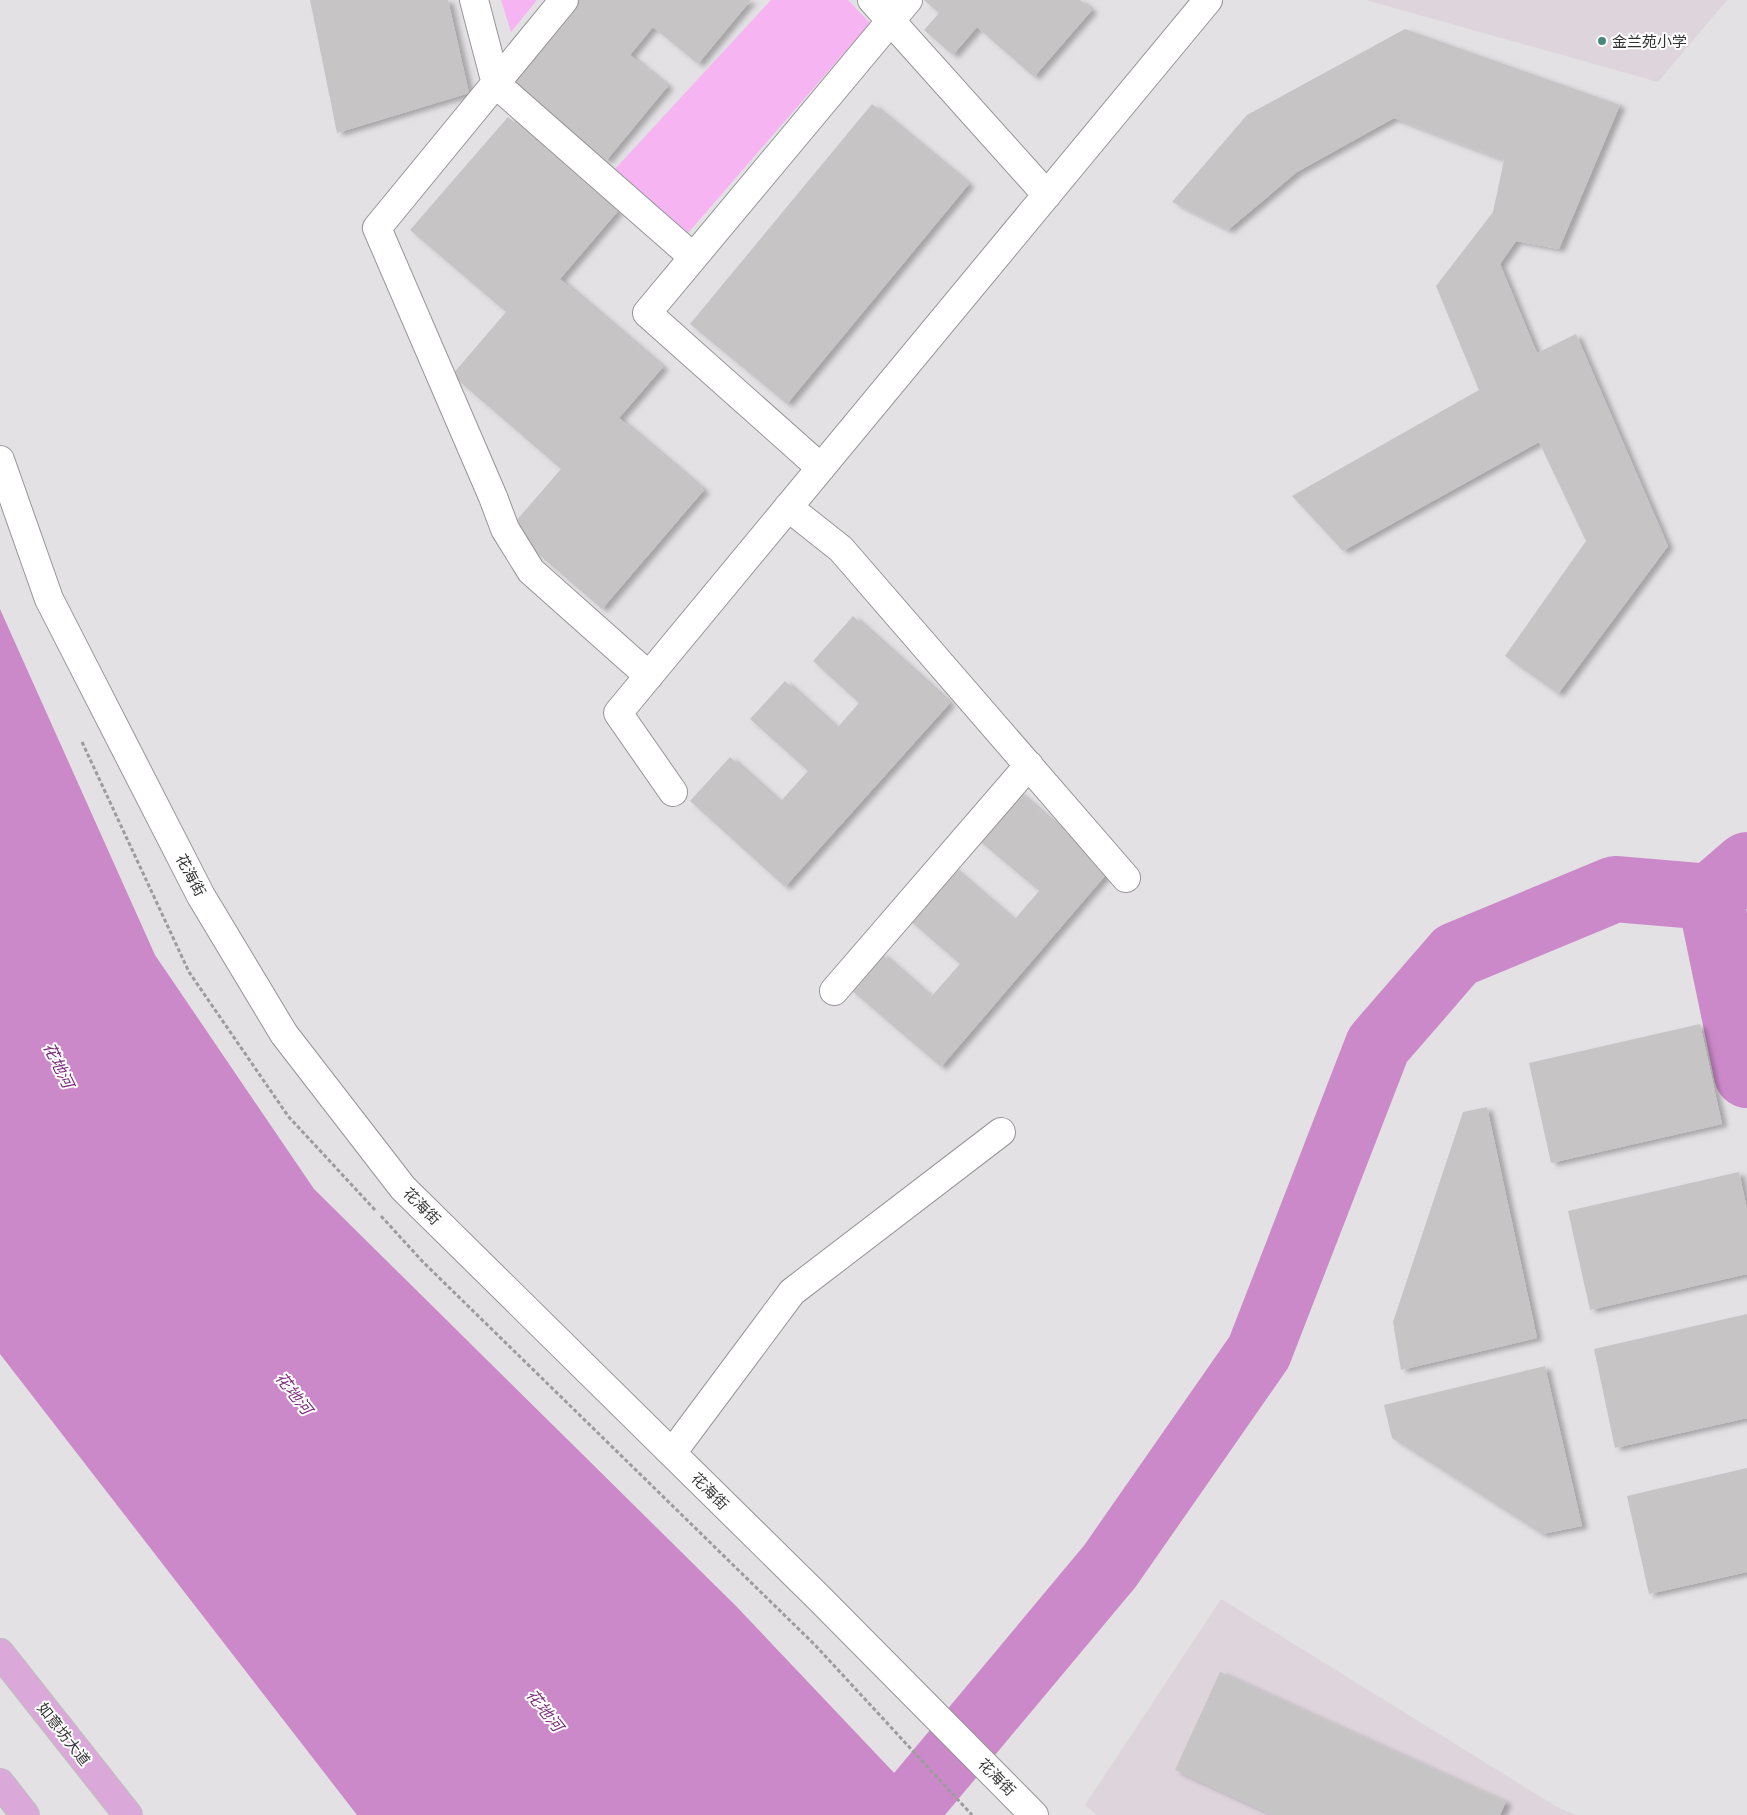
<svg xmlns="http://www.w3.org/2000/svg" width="1747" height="1815" font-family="Inter,'Noto Sans SC',sans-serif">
<defs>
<filter id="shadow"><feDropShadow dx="5.5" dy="3" stdDeviation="2.5" flood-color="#0004"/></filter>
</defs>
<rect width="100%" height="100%" fill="#e3e1e3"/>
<path fill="#ddd4dc" d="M1366,0H1727L1658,82Z
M1221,1599L1557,1807L1576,1815H1097L1085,1805Z"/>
<path fill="#f6b4f3" d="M501,0H537L511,32Z
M771,0H848L870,23L688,233L614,170Z"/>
<path fill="#cc89c9" d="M0,609L155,955L314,1189L736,1606L934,1815H357L0,1354Z"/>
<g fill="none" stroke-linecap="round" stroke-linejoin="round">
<path stroke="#cc89c9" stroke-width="66" d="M1710,897L1747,1075
M902,1815L1110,1566L1259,1352L1378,1045L1456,955L1615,889L1710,897L1747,865"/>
</g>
<path fill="#c7c4c6" filter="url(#shadow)" d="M310,0H448L469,93L337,133Z
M578,0H751L698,64L653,27L630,55L668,86L606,161L510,82Z
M924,0H1080L1092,10L1034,77L977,27L953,55L924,30L939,13Z
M1405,29L1620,105L1559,249L1516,241L1500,264L1537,353L1576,334L1668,546L1558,694L1505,656L1586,541L1539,442L1343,551L1292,496L1479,390L1436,286L1493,212L1504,160L1394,118L1297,172L1228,230L1172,202L1247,115Z
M872,104L969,184L787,404L690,324Z
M508,117L618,211L560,279L663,367L619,418L704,490L602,609L509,529L561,469L452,375L506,312L410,230Z
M853,616L950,703L785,887L690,801L730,757L780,802L808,771L750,719L785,681L837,728L859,703L813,661Z
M1016,790L1110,870L941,1067L851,990L881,953L931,997L960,964L907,918L951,866L1014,920L1039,891L975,837Z
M1700,1024L1722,1124L1551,1163L1529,1063Z
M1487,1107L1537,1338L1401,1370L1393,1322L1463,1112Z
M1739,1172L1747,1209V1274L1590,1310L1568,1211Z
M1747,1314V1418L1615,1448L1594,1349Z
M1545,1366L1582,1526L1542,1534L1392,1438L1384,1405Z
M1747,1468V1572L1649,1594L1627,1496Z
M1220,1672L1506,1802L1500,1815H1273L1175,1770Z"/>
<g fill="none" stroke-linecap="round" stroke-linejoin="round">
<defs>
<path id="minor" d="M474,0L496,84L693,257
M564,0L377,228L493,497L505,529L531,571L649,676
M872,0L1047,195
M0,460L49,599L201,896L284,1034L403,1188L819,1598L1034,1815
M821,468L647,313L908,0
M788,507L841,549L1126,878
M673,792L618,713L1208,0
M834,991L1029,765
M672,1453L792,1292L1001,1132"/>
<path id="major" d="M0,1653L128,1815
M0,1783L25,1815"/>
</defs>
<use href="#minor" stroke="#979597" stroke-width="30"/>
<use href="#major" stroke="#bebdbe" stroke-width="30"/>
<path stroke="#9d9b9d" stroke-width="3" stroke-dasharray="4 2.5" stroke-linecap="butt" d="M82,742L189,972L288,1116L375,1210
M381,1216L423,1262L815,1645L972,1815"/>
<use href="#minor" stroke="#fff" stroke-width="28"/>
<use href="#major" stroke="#daa9d9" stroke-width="28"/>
</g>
<circle fill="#46897b" stroke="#fff" stroke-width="2" cx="1602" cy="41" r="5"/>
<g text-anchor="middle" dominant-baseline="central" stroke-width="4" stroke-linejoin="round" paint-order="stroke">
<g font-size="15" fill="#333233" stroke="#fff" text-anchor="start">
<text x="1612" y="41">金兰苑小学</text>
</g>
<g font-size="15" fill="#333233" stroke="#fff">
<text transform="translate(191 875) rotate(62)">花海街</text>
<text transform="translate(422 1206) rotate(45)">花海街</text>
<text transform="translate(710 1491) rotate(45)">花海街</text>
<text transform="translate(64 1734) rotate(52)">如意坊大道</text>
<text transform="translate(997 1777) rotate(45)">花海街</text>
</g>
<g font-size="16" font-style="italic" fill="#7b2c7a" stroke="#fff">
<text transform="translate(59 1065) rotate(64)">花地河</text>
<text transform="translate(294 1393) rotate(52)">花地河</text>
<text transform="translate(545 1710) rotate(52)">花地河</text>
</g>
</g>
</svg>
